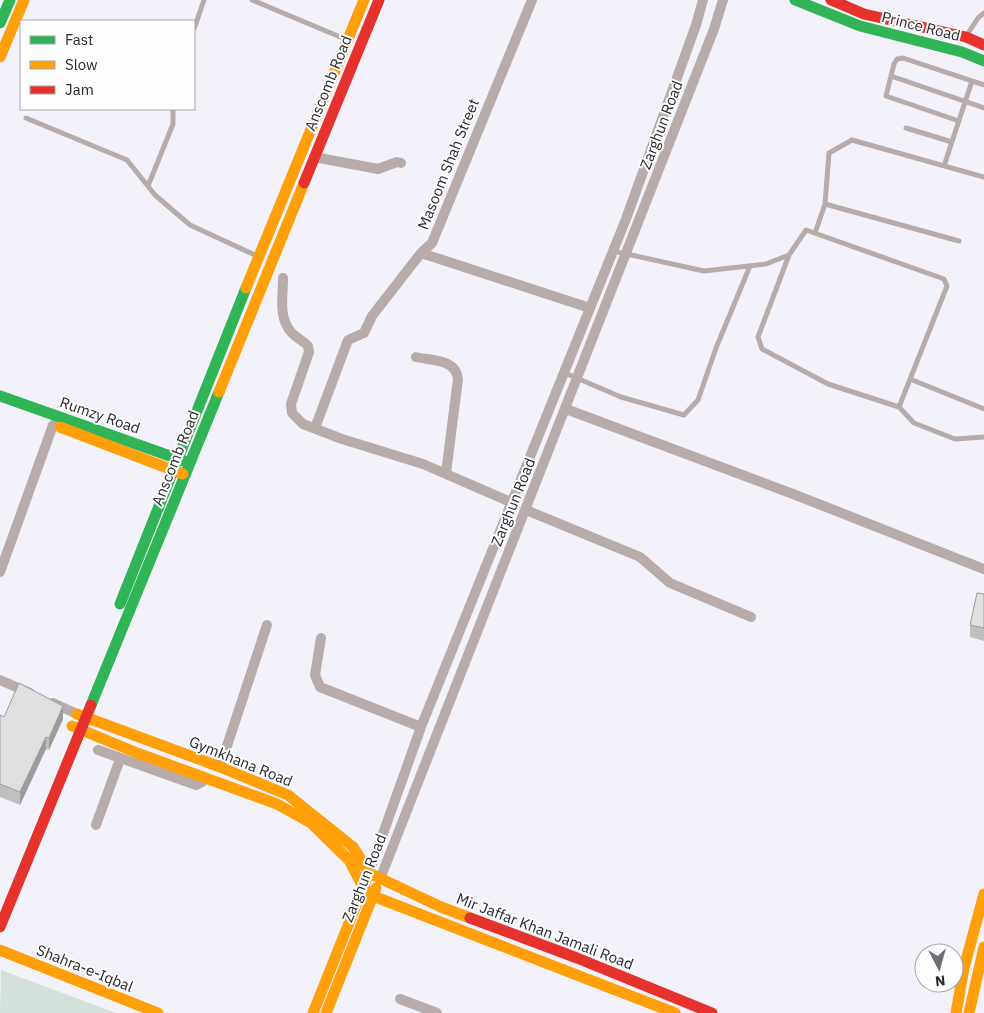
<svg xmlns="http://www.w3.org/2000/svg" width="984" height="1013" font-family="'IBM Plex Sans',sans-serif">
<rect width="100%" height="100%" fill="#f3f2fa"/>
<path fill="#d4e0da" d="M1,970L116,1013H0Z"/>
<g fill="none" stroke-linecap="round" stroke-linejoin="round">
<path stroke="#b7acaa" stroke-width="5" d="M252,0L345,39
M194,29L204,0
M967,35L978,18L984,13
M891,76L984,108
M26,118L127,160L155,195L190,225L257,256
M959,121L886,96L894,64L897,59L903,58L984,85
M906,128L952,142
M944,166L972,81
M148,186L173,124V109
M825,204L959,241
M815,233L825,204L829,153L852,140L984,177
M613,251L704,271L766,264L789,255L806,230L944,279L947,286L899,407
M789,255L758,337L762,349L828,384L899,407L914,423L955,439L984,437
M565,373L621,397L684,415L698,400L716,348L750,266
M910,379L984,409"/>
<path stroke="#b7acaa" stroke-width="10" d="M314,157L378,169L397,162L401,163
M421,253L590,308
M283,278C283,296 278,319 292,333C297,338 303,341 308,346L309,352L291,404L292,413L303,424L342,439L423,464L513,503
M416,357C433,361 456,359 458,379L446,473
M566,409L793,494L984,569
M315,428L348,340L364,333L372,316L421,253L432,243L532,0
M526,510L640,557L670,583L751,617
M0,572L53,425
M321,638L315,675L320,687L421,727
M0,680L30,693
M53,703L77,714
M98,750L196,785L202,782L203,777
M220,767L267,625
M96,825L120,759
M369,873L421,727L626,219L696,25L703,0
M380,879L714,29L723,0
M400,999L437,1013"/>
<path stroke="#30b455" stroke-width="11" d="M795,0L860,26L962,52L984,61
M0,23L10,0
M0,396L187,462
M120,604L246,288
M91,705L219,392"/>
<path stroke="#ff9f0a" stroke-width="11" d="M0,57L24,0
M246,288L364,0
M219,392L304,183
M60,427L183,474
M77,714L220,767L288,795L353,847L369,873
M72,726L137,753L277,804L311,823L349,860L363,887
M363,887L373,896L675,1013
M0,950L158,1013
M313,1013L369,873L441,907L470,918
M326,1013L376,888
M956,1013L964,968L984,894
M969,1013L984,947"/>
<path stroke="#e5322d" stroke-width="11" d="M831,0L864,14L966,37L984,45
M304,183L379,0
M470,918L577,958L712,1013
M0,927L91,705"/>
</g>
<path fill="#c1bfbf" d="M984,594V641L970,637V625Z
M0,715L4,717L63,719L49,750L46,749L20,805L0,797Z"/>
<path fill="#9d9b9b" d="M63,706V719L49,750V738Z
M46,737V749L20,805V792Z"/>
<path fill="#e0dede" stroke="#9d9b9b" d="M977,593L984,594V628L970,625Z
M19,683L63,706L49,738L46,737L20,792L0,784V715L4,717Z"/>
<g text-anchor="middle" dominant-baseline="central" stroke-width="4" stroke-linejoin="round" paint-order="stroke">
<g font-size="15" fill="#28272f" stroke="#fdfdfd">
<text transform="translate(921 26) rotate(14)">Prince Road</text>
<text transform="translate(328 83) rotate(-68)">Anscomb Road</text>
<text transform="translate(661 125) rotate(-69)">Zarghun Road</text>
<text transform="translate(448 164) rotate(-68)">Masoom Shah Street</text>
<text transform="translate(100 415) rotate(19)">Rumzy Road</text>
<text transform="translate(175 458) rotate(-68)">Anscomb Road</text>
<text transform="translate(513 502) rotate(-68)">Zarghun Road</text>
<text transform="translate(241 761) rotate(22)">Gymkhana Road</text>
<text transform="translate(364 878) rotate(-68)">Zarghun Road</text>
<text transform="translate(545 931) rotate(21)">Mir Jaffar Khan Jamali Road</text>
<text transform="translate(85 968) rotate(22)">Shahra-e-Iqbal</text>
</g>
</g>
<rect x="20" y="20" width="175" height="90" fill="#fdfdfd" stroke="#a8a7ab"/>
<rect x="30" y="36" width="25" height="8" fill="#30b455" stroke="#a8a7ab"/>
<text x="65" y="45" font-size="15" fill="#28272f">Fast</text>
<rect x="30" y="61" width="25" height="8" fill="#ff9f0a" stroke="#a8a7ab"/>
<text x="65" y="70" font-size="15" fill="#28272f">Slow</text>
<rect x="30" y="86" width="25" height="8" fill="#e5322d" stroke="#a8a7ab"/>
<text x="65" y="95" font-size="15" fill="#28272f">Jam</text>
<g transform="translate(939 968) rotate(174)"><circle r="24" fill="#fdfdfd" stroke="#a8a7ab"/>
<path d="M0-4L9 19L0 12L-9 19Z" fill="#6f6e76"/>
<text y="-8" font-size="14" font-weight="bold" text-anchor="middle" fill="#28272f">N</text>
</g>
</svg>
